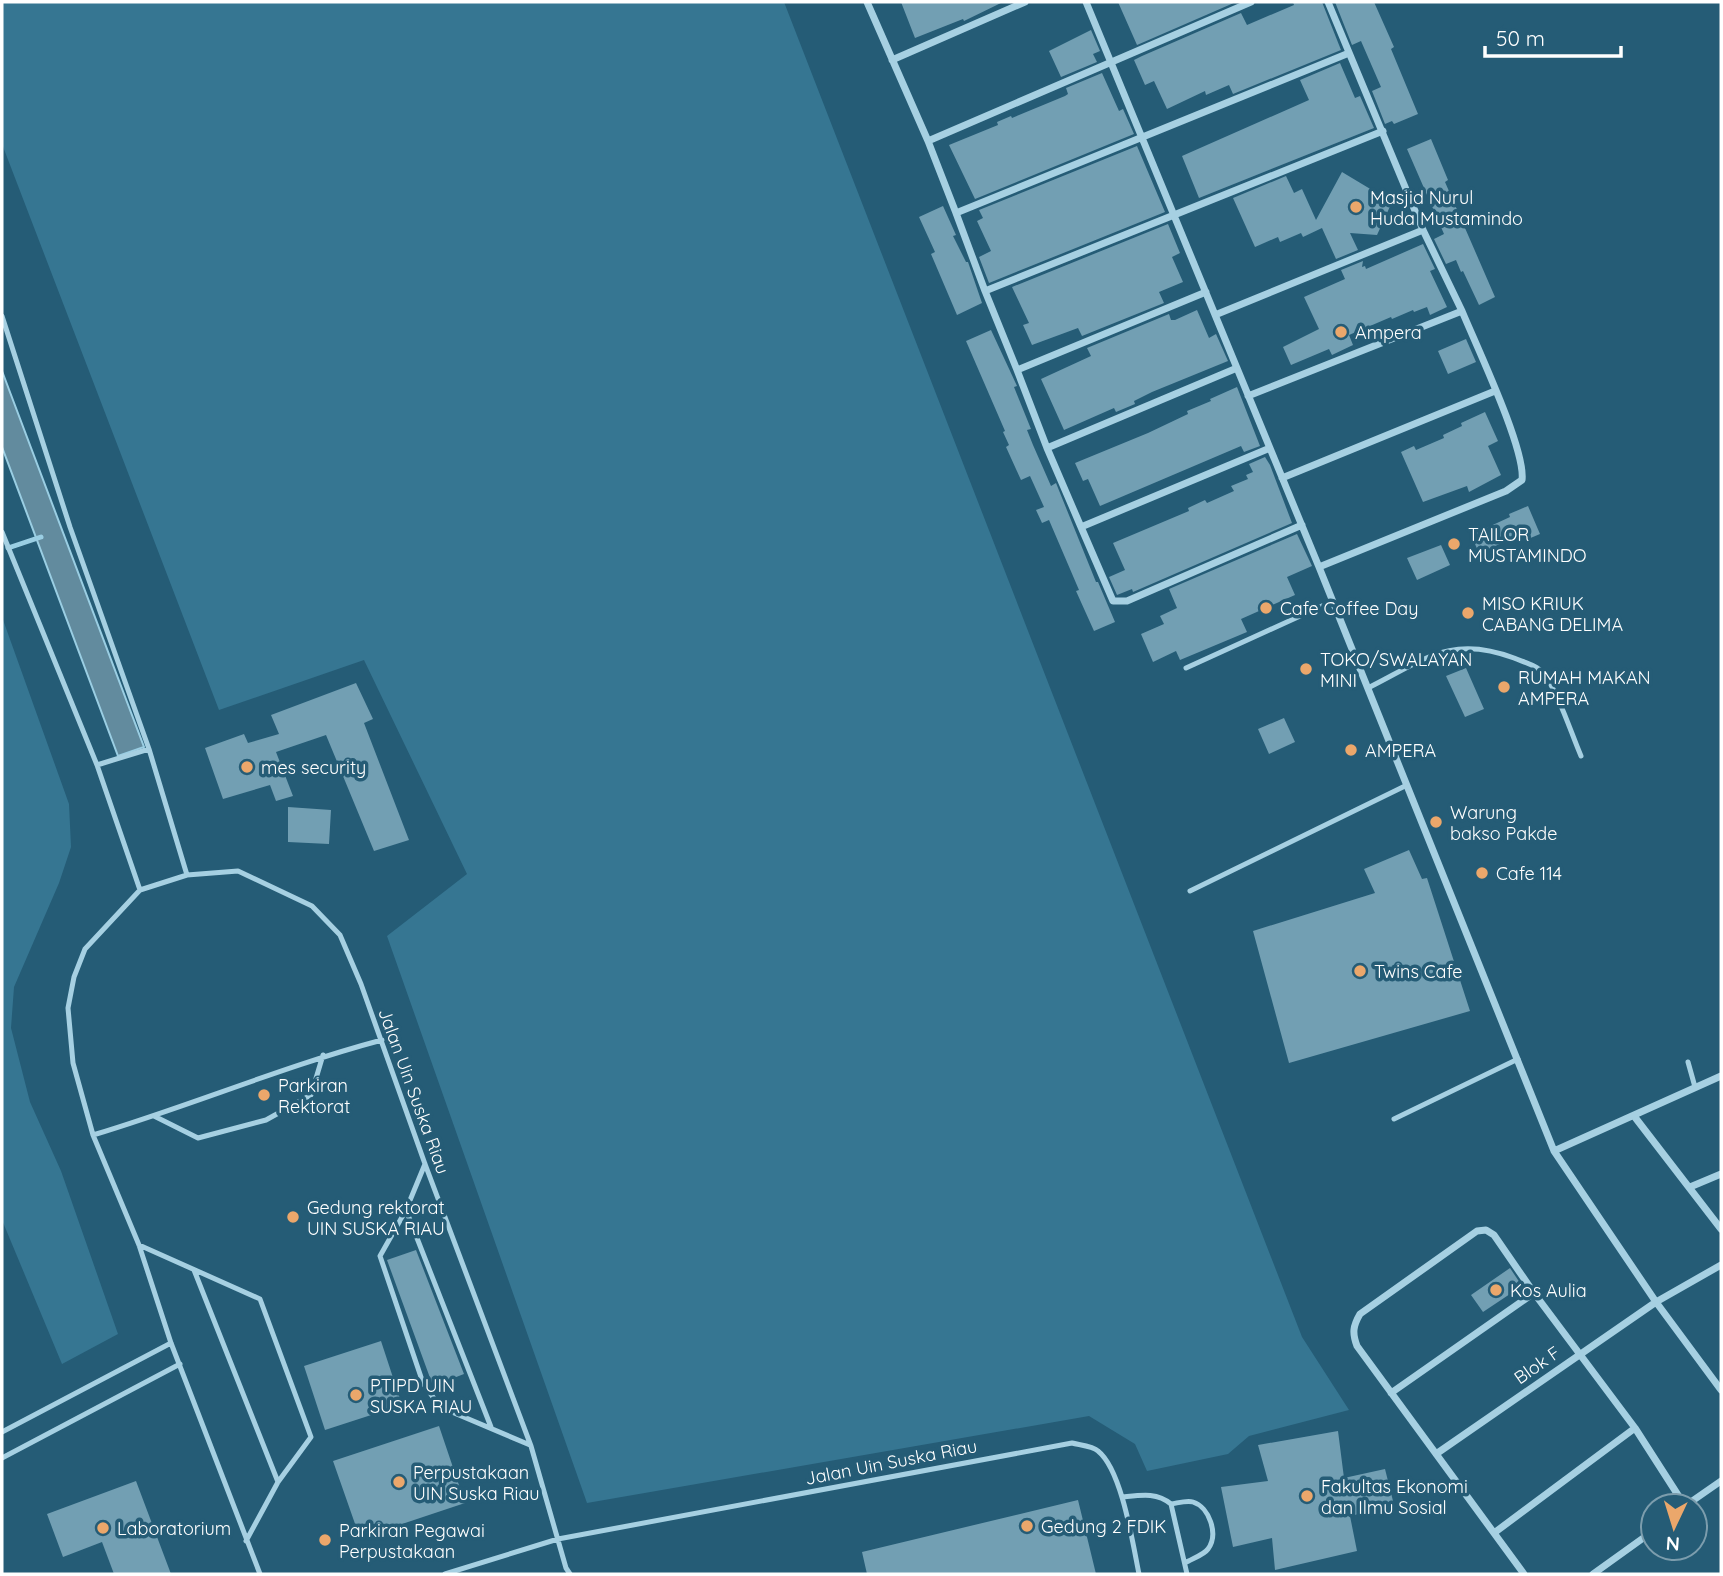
<svg xmlns="http://www.w3.org/2000/svg" width="1723" height="1576" font-family="Quicksand,sans-serif">
<rect width="100%" height="100%" fill="#255c76"/>
<path fill="#367692" d="M2,2H784L1302,1337L1349,1410L1249,1436L1228,1454L1147,1471L1135,1444L1089,1416L587,1503L387,936L467,874L364,660L219,710L2,144Z
M2,617L69,804L71,847L59,883L14,987L11,1028L30,1102L61,1171L118,1334L62,1364L2,1220Z"/>
<path fill="#628b9e" stroke="#9acee3" stroke-width="2" d="M2,371L144,747L118,756L2,447Z"/>
<g fill="none" stroke-linecap="round" stroke-linejoin="round">
<path stroke="#9acee3" stroke-width="5" d="M8,548L41,537"/>
</g>
<path fill="#729fb3" d="M901,2H1003L964,21L963,19L915,38Z
M1118,2H1236L1137,45Z
M1293,2H1322L1341,50L1233,94L1229,85L1206,95L1205,91L1167,109L1154,81L1145,85L1134,60L1142,56L1241,13L1247,25L1294,5Z
M1335,2H1374L1394,47L1391,49L1418,114L1394,124L1392,121L1385,124L1372,91L1381,87L1361,41L1352,45Z
M1091,30L1100,51L1093,54L1097,62L1061,77L1049,51Z
M1340,63L1355,98L1360,96L1374,128L1199,198L1182,156L1309,100L1300,80Z
M1102,73L1119,111L1123,109L1134,134L975,199L949,145L998,125L997,122L1011,116L1012,118L1065,96L1068,94L1066,88Z
M1431,139L1448,180L1445,182L1495,297L1479,305L1463,271L1461,272L1456,260L1446,264L1434,239L1444,234L1407,149Z
M1137,146L1165,212L989,283L979,257L991,251L977,221L983,218L979,210Z
M1342,172L1392,202L1377,235L1350,233L1358,250L1336,259L1322,228L1303,237L1301,233L1280,242L1278,237L1255,247L1233,198L1286,176L1294,193L1302,189L1316,220Z
M943,206L956,235L953,236L966,262H968L982,303L957,315L931,254L935,252L919,217Z
M1168,224L1180,253L1172,257L1183,282L1159,292L1164,303L1082,336L1078,328L1032,345L1023,325L1029,323L1012,287Z
M1423,244L1435,269L1430,271L1447,307L1430,315L1427,307L1414,312L1413,310L1392,319L1391,317L1349,335L1353,345L1332,355L1329,349L1291,365L1283,347L1319,329L1304,297L1345,279L1341,270L1363,261L1362,267L1365,266L1366,269Z
M1197,310L1209,338L1216,334L1228,361L1152,392L1134,401L1135,404L1116,412L1114,408L1064,430L1041,379L1091,356L1087,348L1169,314L1171,320H1175Z
M991,330L1017,386L1014,387L1031,429L1027,430L1033,445L1051,486L1056,483L1096,582H1098L1115,622L1094,631L1076,591L1079,590L1049,520L1042,523L1036,510L1044,507L1030,476L1021,480L1006,447L1009,445L1003,432L1005,431L966,341Z
M1466,339L1476,362L1448,374L1438,351Z
M1237,387L1260,446L1244,452L1241,446L1100,506L1088,479L1083,481L1075,463L1148,433L1188,414L1187,411L1211,401L1210,399Z
M1485,412L1498,441L1488,446L1501,475L1469,492L1467,486L1423,502L1401,452L1414,446L1416,450L1444,438L1443,435L1462,426L1461,423Z
M1265,457L1270,465L1292,523L1133,592L1132,589L1117,595L1109,577L1125,570L1113,543L1189,511L1188,508L1205,500L1207,503L1234,491L1231,486L1248,479L1246,475L1253,472L1249,464Z
M1528,506L1540,534L1521,542L1518,536L1479,553L1471,535L1510,517L1509,514Z
M1297,534L1312,566L1287,577L1295,595L1241,619L1247,632L1180,660L1176,651L1153,662L1141,634L1164,624L1160,616L1177,608L1169,589Z
M1441,545L1450,565L1417,580L1407,558Z
M1466,668L1484,709L1465,717L1446,676Z
M356,683L373,719L364,723L409,840L374,851L326,735L276,752L293,796L276,801L270,785L223,799L205,748L244,734L248,743L279,734L271,715Z
M1284,718L1295,742L1269,754L1258,729Z
M288,807L331,810L329,844L288,842Z
M1409,850L1422,879L1427,878L1470,1011L1289,1063L1253,931L1375,893L1364,869Z
M416,1250L464,1374L433,1386L387,1260Z
M1510,1268L1522,1286L1483,1312L1471,1295Z
M381,1341L402,1405L325,1430L304,1366Z
M439,1426L465,1503L360,1538L333,1461Z
M1338,1431L1344,1478L1385,1469L1394,1505L1350,1516L1357,1551L1275,1570L1272,1538L1233,1547L1221,1487L1268,1481L1258,1445Z
M136,1481L171,1574H114L102,1542L63,1557L47,1514Z
M1078,1500L1096,1574H867L862,1552Z"/>
<g fill="none" stroke-linecap="round" stroke-linejoin="round">
<path stroke="#a6d0e2" stroke-width="5" d="M2,316L70,527L149,749L187,875L238,871L312,906L340,935L361,984L425,1164L531,1446L566,1568L570,1574
M2,532L97,765L140,890L85,949L74,977L68,1008L73,1063L93,1135L139,1245L171,1343L260,1574
M1186,668L1333,601
M1368,688C1424,660 1451,634 1514,658C1523,662 1537,665 1543,673C1558,691 1571,733 1581,756
M97,765L149,749
M140,890L187,875
M1190,891L1405,786
M1688,1062L1695,1087
M154,1116L198,1138L266,1120L311,1095L323,1055
M1394,1119L1518,1059
M93,1135C190,1106 284,1066 382,1040
M425,1164L406,1210L380,1256L423,1383L440,1407L530,1445
M406,1210L491,1427
M139,1245L260,1299L311,1437L278,1482L246,1541
M194,1270L278,1482
M2,1432L171,1343
M2,1458L180,1364
M1123,1497C1141,1495 1157,1492 1171,1504L1187,1574
M1171,1504C1178,1503 1187,1500 1193,1502C1209,1507 1219,1534 1208,1549C1204,1555 1191,1559 1185,1563
M445,1574L558,1539L1072,1443C1080,1445 1093,1446 1098,1451C1122,1470 1133,1545 1139,1574"/>
<path stroke="#a6d0e2" stroke-width="7" d="M867,2L928,141L1251,2
M1086,2L1319,567L1506,491L1522,480C1526,450 1476,345 1462,311
M892,60L1025,2
M928,141L956,213L1349,53
M956,213L985,291
M1206,292L1017,370L985,291L1383,131
M1215,315L1423,230
M1017,370L1047,448L1237,368
M1248,396L1462,311L1423,230L1328,2
M1047,448L1081,527L1270,448
M1282,478L1495,391
M1081,527L1113,601H1127L1302,525
M1319,567L1554,1151
M1721,1076L1554,1151L1656,1302L1721,1390
M1634,1116L1721,1229
M1690,1187L1721,1174
M1391,1393L1534,1293
M1436,1454L1656,1302L1721,1265
M1685,1506L1721,1481
M1494,1533L1635,1428
M1524,1574L1357,1346C1352,1333 1353,1326 1360,1314L1477,1231L1486,1230L1494,1235L1534,1293L1635,1428L1685,1506
M1593,1574L1653,1531"/>
</g>
<g fill="#eba76b" stroke="#255c76" stroke-width="2.5">
<circle cx="1356" cy="207" r="7"/>
<circle cx="1341" cy="332" r="7"/>
<circle cx="1454" cy="544" r="7"/>
<circle cx="1266" cy="608" r="7"/>
<circle cx="1468" cy="613" r="7"/>
<circle cx="1306" cy="669" r="7"/>
<circle cx="1504" cy="687" r="7"/>
<circle cx="1351" cy="750" r="7"/>
<circle cx="247" cy="767" r="7"/>
<circle cx="1436" cy="822" r="7"/>
<circle cx="1482" cy="873" r="7"/>
<circle cx="1360" cy="971" r="7"/>
<circle cx="264" cy="1095" r="7"/>
<circle cx="293" cy="1217" r="7"/>
<circle cx="1496" cy="1290" r="7"/>
<circle cx="356" cy="1395" r="7"/>
<circle cx="399" cy="1482" r="7"/>
<circle cx="1307" cy="1496" r="7"/>
<circle cx="1027" cy="1526" r="7"/>
<circle cx="103" cy="1528" r="7"/>
<circle cx="325" cy="1540" r="7"/>
</g>
<g text-anchor="middle" dominant-baseline="central" stroke-width="7" stroke-linejoin="round" paint-order="stroke">
<g font-size="18" fill="#fff" stroke="#255c76" text-anchor="start">
<text x="1370" y="197">Masjid Nurul<tspan x="1370" dy="21">Huda Mustamindo</tspan></text>
<text x="1355" y="332">Ampera</text>
<text x="1468" y="534">TAILOR<tspan x="1468" dy="21">MUSTAMINDO</tspan></text>
<text x="1482" y="603">MISO KRIUK<tspan x="1482" dy="21">CABANG DELIMA</tspan></text>
<text x="1280" y="608">Cafe Coffee Day</text>
<text x="1320" y="659">TOKO/SWALAYAN<tspan x="1320" dy="21">MINI</tspan></text>
<text x="1518" y="677">RUMAH MAKAN<tspan x="1518" dy="21">AMPERA</tspan></text>
<text x="1365" y="750">AMPERA</text>
<text x="261" y="767">mes security</text>
<text x="1450" y="812">Warung<tspan x="1450" dy="21">bakso Pakde</tspan></text>
<text x="1496" y="873">Cafe 114</text>
<text x="1374" y="971">Twins Cafe</text>
<text x="278" y="1085">Parkiran<tspan x="278" dy="21">Rektorat</tspan></text>
<text x="307" y="1207">Gedung rektorat<tspan x="307" dy="21">UIN SUSKA RIAU</tspan></text>
<text x="1510" y="1290">Kos Aulia</text>
<text x="370" y="1385">PTIPD UIN<tspan x="370" dy="21">SUSKA RIAU</tspan></text>
<text x="413" y="1472">Perpustakaan<tspan x="413" dy="21">UIN Suska Riau</tspan></text>
<text x="1321" y="1486">Fakultas Ekonomi<tspan x="1321" dy="21">dan Ilmu Sosial</tspan></text>
<text x="1041" y="1526">Gedung 2 FDIK</text>
<text x="117" y="1528">Laboratorium</text>
<text x="339" y="1530">Parkiran Pegawai<tspan x="339" dy="21">Perpustakaan</tspan></text>
</g>
<g font-size="18" fill="#fff" stroke="#255c76">
<text transform="translate(414 1091) rotate(70)">Jalan Uin Suska Riau</text>
<text transform="translate(1537 1365) rotate(-35)">Blok F</text>
<text transform="translate(891 1462) rotate(-11)">Jalan Uin Suska Riau</text>
</g>
</g>
<rect width="1723" height="1576" fill="none" stroke="#ffffff" stroke-width="7"/>
<g transform="translate(1674 1527) rotate(184)"><circle r="33" fill="#255c76" stroke="#7c9dad" stroke-width="2"/>
<path d="M0-5L12 26L0 18L-12 26Z" fill="#eba76b"/>
<text y="-10" font-size="19" font-weight="bold" text-anchor="middle" fill="#ffffff">N</text>
</g>
<path d="M1485 46v10h136v-10" fill="none" stroke="#ffffff" stroke-width="3.5"/>
<text x="1496" y="46" font-size="21" fill="#ffffff" stroke="#255c76" stroke-width="5" paint-order="stroke">50 m</text>
</svg>
